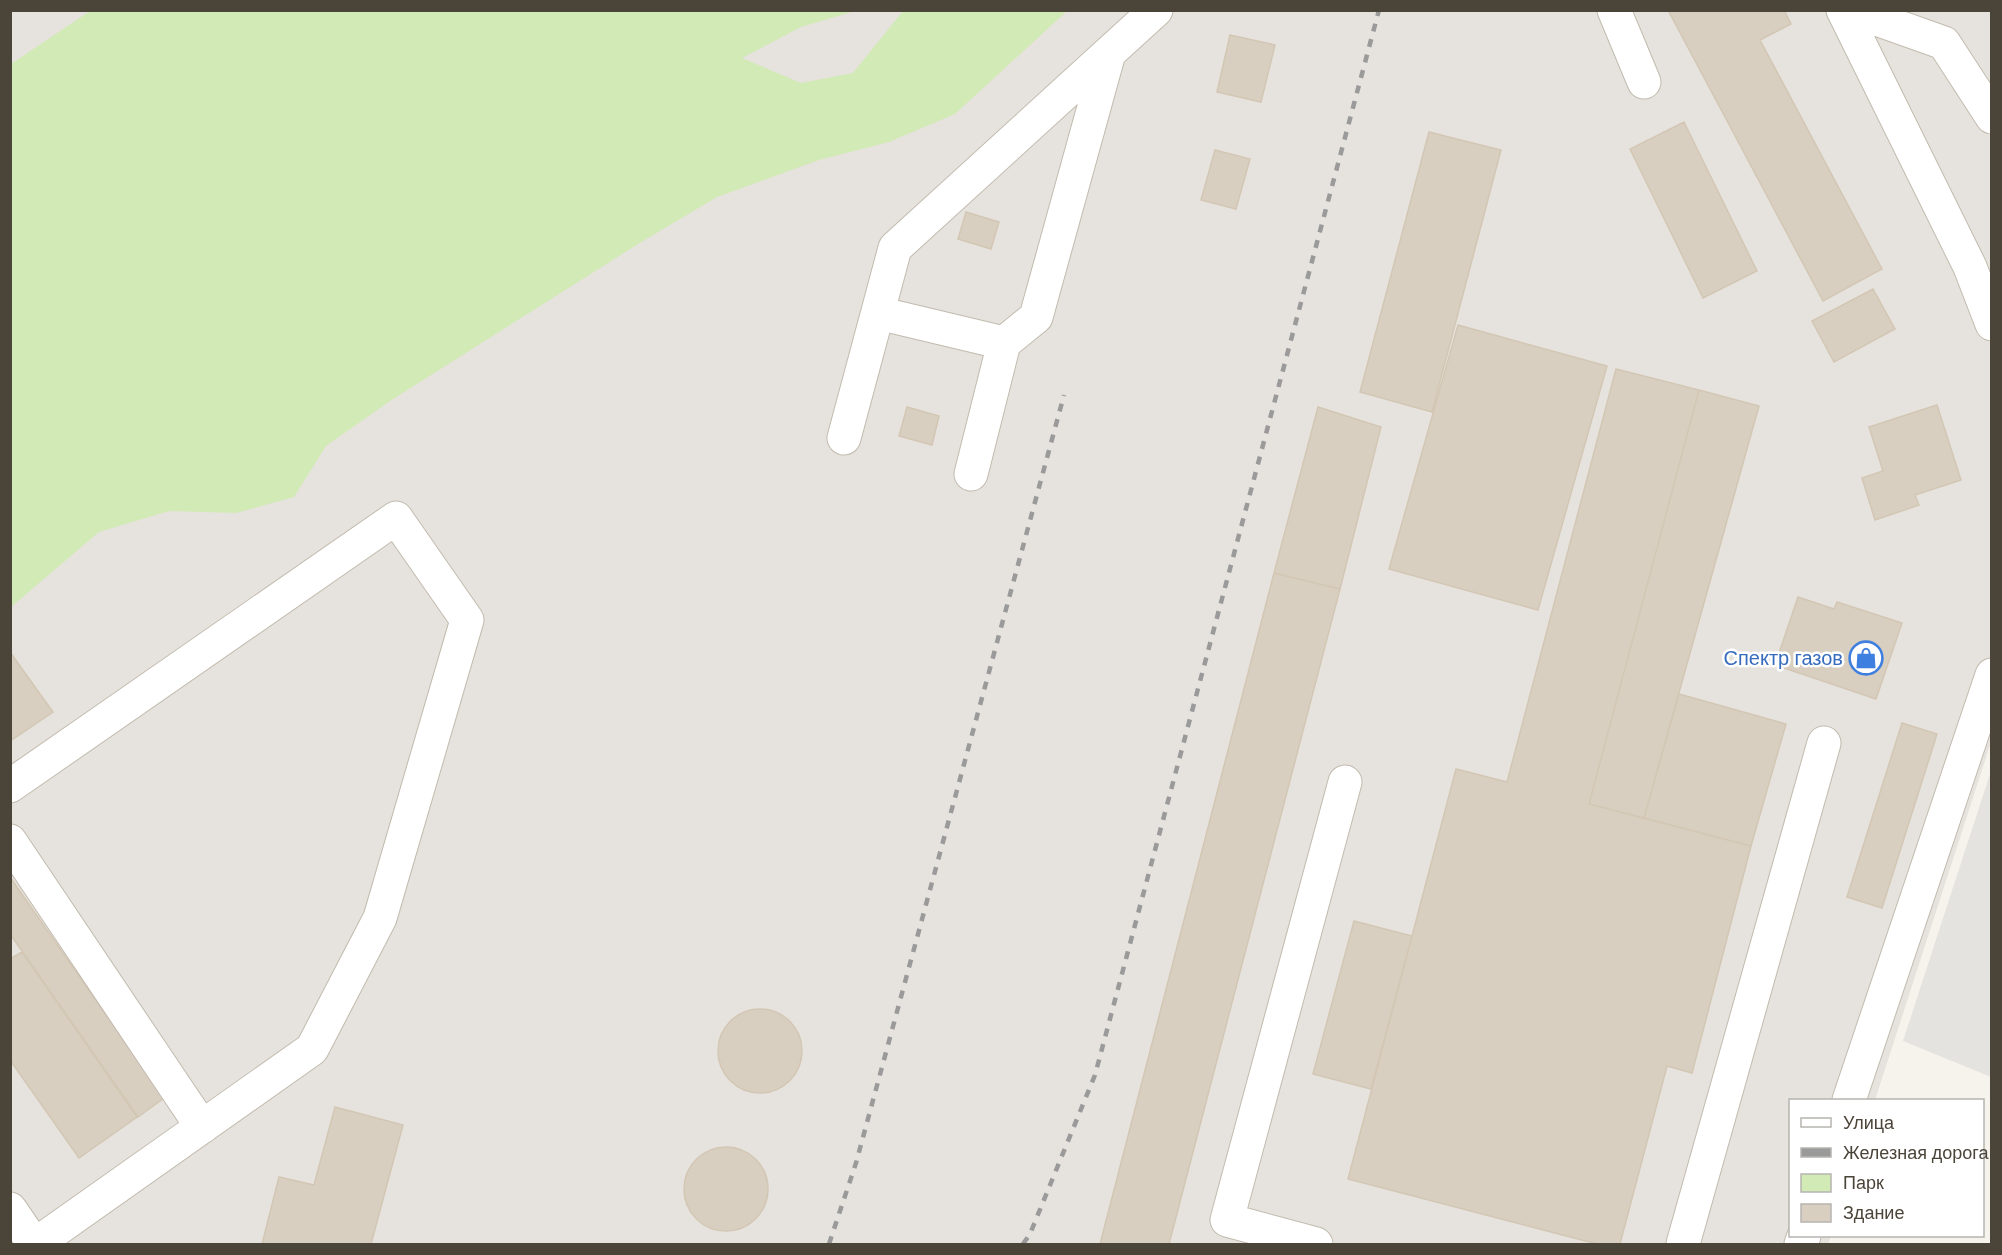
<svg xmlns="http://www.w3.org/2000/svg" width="2002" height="1255" font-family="'DM Sans',sans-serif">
<rect width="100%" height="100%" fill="#f6f3ec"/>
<path fill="#e6e2dd" d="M10,11H1991V742L1875,1100H1790V1236H1831L1828,1244H11Z"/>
<path fill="#d2eab5" d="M90,11H855L801,27L742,58L801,83L853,73L903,11H1067L955,114L889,142L819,160L717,197L638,244L390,401L326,446L294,497L236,513L169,511L99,532L11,607V64Z"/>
<path fill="#e5e3e0" d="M1991,771V1077L1903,1041Z"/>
<path fill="#d8cfc1" stroke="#d3c7b4" stroke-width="1.5" d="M1668,10H1784L1791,24L1760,40L1882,269L1823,301Z
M1230,35L1275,45L1261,102L1217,92Z
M1684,122L1757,271L1703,298L1630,149Z
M1429,132L1501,150L1432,412L1360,392Z
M1215,150L1250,159L1236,209L1201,200Z
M966,212L999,222L991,249L958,239Z
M1873,289L1895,329L1834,362L1812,321Z
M1458,325L1607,366L1538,610L1389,569Z
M1616,369L1699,390L1589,804L1751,846L1692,1073L1667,1066L1620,1244H1597L1348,1179L1456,769L1507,782Z
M1699,390L1759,406L1644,818L1589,804Z
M1937,405L1961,480L1915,495L1919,505L1875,520L1862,478L1883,471L1869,427Z
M907,407L939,416L932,445L899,436Z
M1318,407L1381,427L1340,589L1274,573Z
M1274,573L1340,589L1169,1244H1100Z
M1798,597L1834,609L1837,602L1902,623L1876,699L1775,665Z
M10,652L53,712L10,741Z
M1679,694L1786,724L1751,846L1644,818Z
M1902,723L1937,734L1882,908L1847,897Z
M10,877L164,1098L138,1117L10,934Z
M1354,921L1412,936L1371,1089L1313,1074Z
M22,952L137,1117L79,1158L10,1060V959Z
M718 1051a42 42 0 1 1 84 0a42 42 0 1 1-84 0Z
M335,1107L403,1125L371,1244H262L279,1177L314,1185Z
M684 1189a42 42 0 1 1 84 0a42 42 0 1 1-84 0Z"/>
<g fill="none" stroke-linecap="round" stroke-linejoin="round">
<defs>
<path id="minor" d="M1614,10L1644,82
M1843,10L1970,267L1992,324
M1851,10L1944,43L1992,117
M878,313L1004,343L1036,317L1109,53
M844,438L895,248L1156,10
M971,474L1004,343
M10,786L396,518L467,620L380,918L312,1049L36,1244
M10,841L202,1127
M1849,1100L1992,675
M10,1209L34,1244
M1316,1244L1227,1220L1345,782
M1683,1244L1824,743
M1801,1244L1804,1236"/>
</defs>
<use href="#minor" stroke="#c2bbae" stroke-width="35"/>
<use href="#minor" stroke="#fff" stroke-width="33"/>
<path stroke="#9a9a9a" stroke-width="4.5" stroke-dasharray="8 8" stroke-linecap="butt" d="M829,1244L856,1163L1064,395
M1023,1244L1030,1234L1095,1075L1379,10"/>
</g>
<defs>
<symbol id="shop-ring" viewBox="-11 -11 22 22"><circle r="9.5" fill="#fff" stroke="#3f7fe0" stroke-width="1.5"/><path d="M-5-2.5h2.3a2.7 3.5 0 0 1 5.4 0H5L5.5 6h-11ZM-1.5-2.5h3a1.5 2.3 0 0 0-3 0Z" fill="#3f7fe0"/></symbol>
</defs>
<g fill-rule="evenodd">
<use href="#shop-ring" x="1847" y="639" width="38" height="38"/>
</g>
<g text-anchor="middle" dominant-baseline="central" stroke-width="5" stroke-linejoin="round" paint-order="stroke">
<g font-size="20" fill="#366cbe" stroke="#fff" text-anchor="end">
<text x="1843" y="658">Спектр газов</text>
</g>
</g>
<rect width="2002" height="1255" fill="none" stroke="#4b4439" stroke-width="24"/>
<rect x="1789" y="1099" width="195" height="138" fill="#ffffff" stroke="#b7b4b0" stroke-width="1.5"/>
<rect x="1801" y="1118" width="30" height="9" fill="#ffffff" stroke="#b7b4b0" stroke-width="1.5"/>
<text x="1843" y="1129" font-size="18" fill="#4b4439">Улица</text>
<rect x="1801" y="1148" width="30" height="9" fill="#9a9a9a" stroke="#b7b4b0" stroke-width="1.5"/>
<text x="1843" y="1159" font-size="18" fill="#4b4439">Железная дорога</text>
<rect x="1801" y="1174" width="30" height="18" fill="#d2eab5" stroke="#b7b4b0" stroke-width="1.5"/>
<text x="1843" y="1189" font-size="18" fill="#4b4439">Парк</text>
<rect x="1801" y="1204" width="30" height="18" fill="#d8cfc1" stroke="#b7b4b0" stroke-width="1.5"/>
<text x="1843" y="1219" font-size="18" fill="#4b4439">Здание</text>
</svg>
